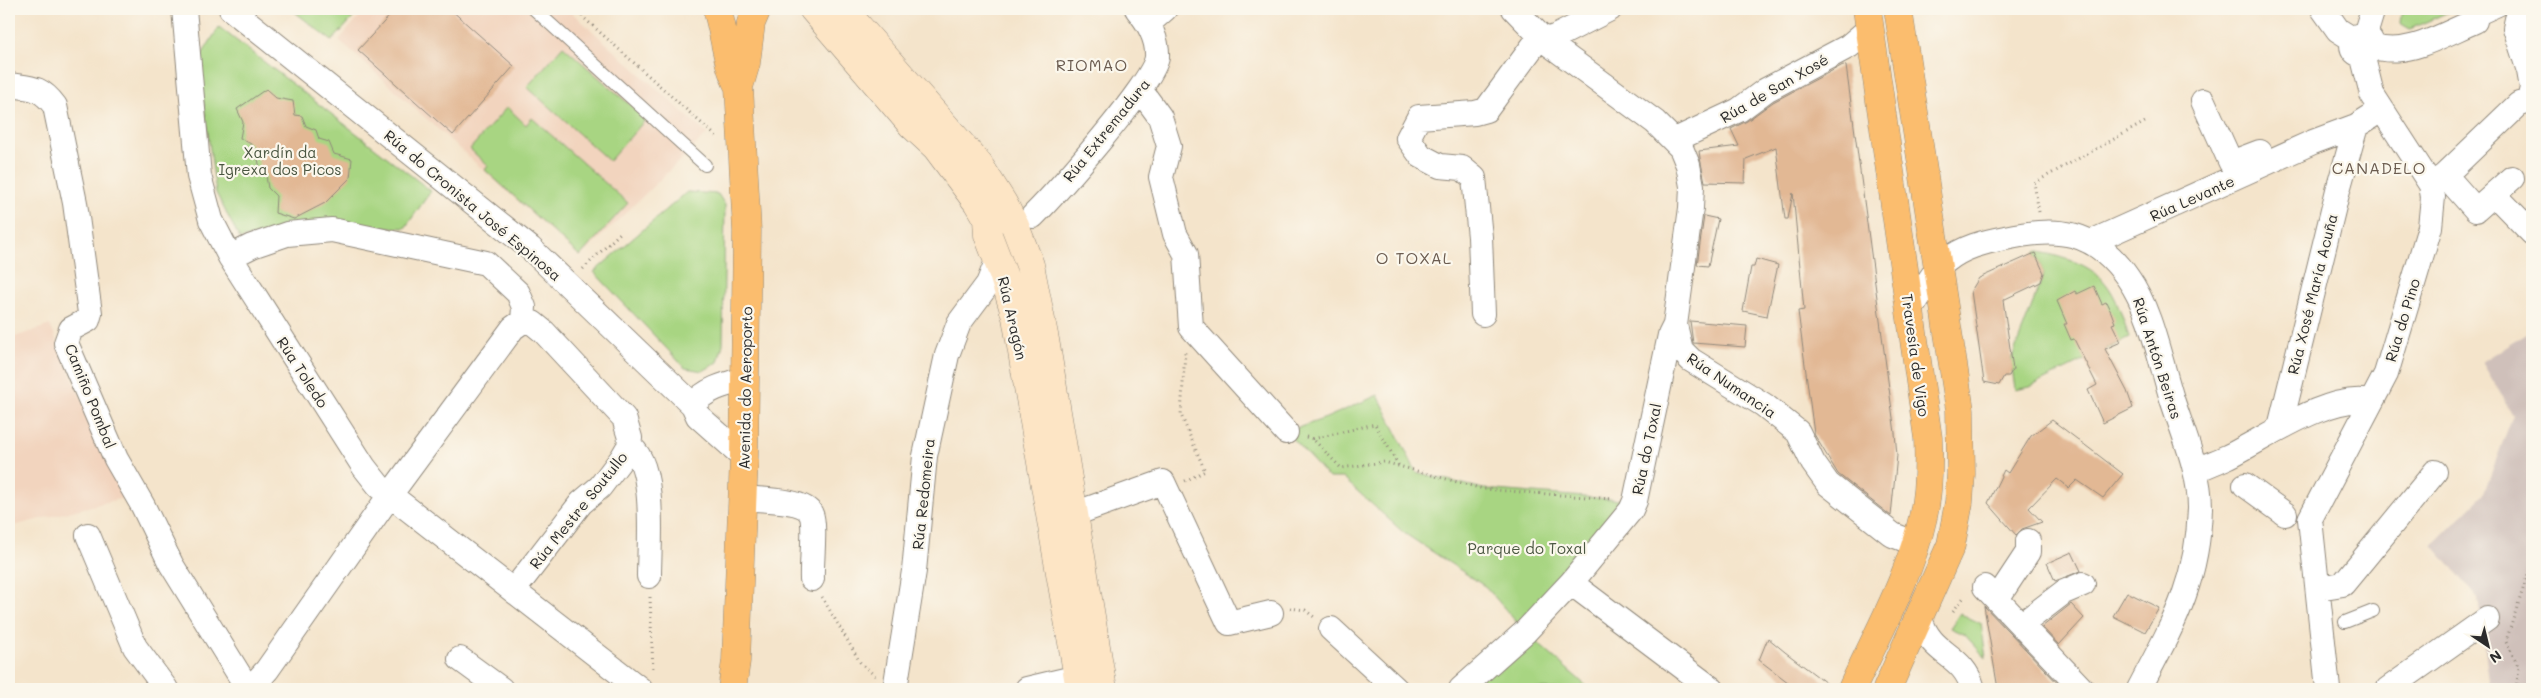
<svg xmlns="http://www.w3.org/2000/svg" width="2541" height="698" font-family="Mali,sans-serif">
<rect width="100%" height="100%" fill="#fbf7ec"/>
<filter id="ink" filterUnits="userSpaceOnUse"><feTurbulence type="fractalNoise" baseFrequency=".02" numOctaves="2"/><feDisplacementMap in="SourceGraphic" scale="10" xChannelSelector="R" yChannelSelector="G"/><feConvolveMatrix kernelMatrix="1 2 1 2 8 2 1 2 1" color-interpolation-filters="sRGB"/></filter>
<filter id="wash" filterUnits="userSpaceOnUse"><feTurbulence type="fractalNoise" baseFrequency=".0096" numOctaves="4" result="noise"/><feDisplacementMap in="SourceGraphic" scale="20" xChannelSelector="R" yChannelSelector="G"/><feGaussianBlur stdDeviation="1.12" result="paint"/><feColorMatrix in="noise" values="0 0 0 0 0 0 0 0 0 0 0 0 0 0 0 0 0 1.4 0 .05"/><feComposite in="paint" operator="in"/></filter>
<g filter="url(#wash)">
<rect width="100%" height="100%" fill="#f4e4cb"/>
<path fill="#f2d4be" d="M366,9H568L707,134L580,257L339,40Z
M50,325L123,498L9,527V339Z"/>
<path fill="#cfc0ba" d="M2532,330V689H2486L2489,680L2478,598L2433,545L2483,495L2513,415L2482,362Z"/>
<path fill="#a8d582" stroke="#6a8056" d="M291,9H361L332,41Z
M2402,9H2455L2410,29L2400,23Z
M219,27L431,191L405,228L304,223L240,239L216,193L198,61Z
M563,46L646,119L609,161L527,87Z
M507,107L526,125L532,118L628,203L580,256L485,170L488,166L470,149Z
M687,192L718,194L725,205L723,344L718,362L703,371L685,368L594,272Z
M2039,252C2099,264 2113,280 2129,338L2030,387L2015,390L2011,360L2044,274L2035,253Z
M1378,395L1416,472L1483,489L1635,501L1534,640L1590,689H1461L1525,632L1486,587L1404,533L1343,478H1329L1286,432L1326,418Z
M1960,613L1970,620L1981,623L1986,658L1965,635L1950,628Z"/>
<g id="blocks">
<path fill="#e2b894" d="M396,9H450L514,66L453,135L358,50Z
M1843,65L1846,66L1895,433L1897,455L1891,516L1838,474L1814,434L1798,311L1804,310L1793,193L1788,219H1785L1776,147L1746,159L1745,183L1705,182L1700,158L1699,151L1739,146L1731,129L1747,121L1773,102Z
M266,89L276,98L293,101L295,115L302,116L306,126L316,130L319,139L329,142L334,154L352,159L350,178L325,203L294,219L275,213L276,196L268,188L266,176L260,169L258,159L252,153L251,144L240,138L243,122L237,109Z
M1704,216L1718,219L1708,266L1697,265Z
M2035,253L2044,273L2041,282L2003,300L2013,369L2009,376H2004L1999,385L1984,382L1971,291L1979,278Z
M1756,259L1778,265L1767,316L1743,311L1751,267H1754Z
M2094,286L2102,304L2106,302L2111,312L2115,323L2112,324L2121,342L2105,349L2127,391L2133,408L2103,423L2088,390L2097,385L2074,339L2071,340L2064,324H2067L2057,301L2075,291L2077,294Z
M1690,321L1747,326L1745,347L1693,343Z
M2052,420L2123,474L2103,498L2077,480L2069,488L2057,479L2029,508L2042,522L2022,529L2016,535L1988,503L2004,470L2008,473L2031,436Z
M2072,552L2081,571L2055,581L2047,563Z
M2127,592L2159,608L2145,632L2113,616Z
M2071,604L2084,618L2059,645L2042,627Z
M1984,606L2010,633L2063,689H1998Z
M1768,638L1785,652L1834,689H1797L1759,660Z"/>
</g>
</g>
<g filter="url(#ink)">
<use href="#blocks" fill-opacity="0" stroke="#90887b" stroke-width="1"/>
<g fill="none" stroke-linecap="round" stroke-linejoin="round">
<defs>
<path id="lane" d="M534,9L705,165
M2475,21L2501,9
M2345,622L2373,611"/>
<path id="street" d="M184,9L199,176L211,220L230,257L364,467L379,486L390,495L640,689
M231,9L530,248L693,405L698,416L744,457
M1514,9L1545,41L1655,122L1681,148L1688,165L1692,186L1691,208L1675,325L1681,350L1691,360L1764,405L1798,432L1813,463L1828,484L1893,535L1906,540L1919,536
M2323,9L2338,30L2354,40
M2517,19L2515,28L2529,71L2532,88L2529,100
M1149,23L1165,9
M2365,35L2373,9
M2352 45a10 10 0 1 1 20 0a10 10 0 1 1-20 0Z
M2372,46C2405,59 2444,34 2475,21
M9,85C31,88 40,86 55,106L75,203L90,313L88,320L71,329L66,343L116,459L143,506L171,564L248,689
M1141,91L1160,117L1169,146L1161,177L1175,234L1186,254L1191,327L1286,432
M2203,101L2231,163L2260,152
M1675,140L1739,110L1766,90L1849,46L1869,29
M2445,175L2476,210L2494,194L2532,233
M2431,185L2445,175L2519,104L2532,101
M2494,194L2512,178
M1033,216C1055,194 1155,82 1157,57C1158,39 1148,22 1137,9
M2091,242L2313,142L2356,126L2381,110
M230,257L252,246L287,234L332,230L486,263L518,293L524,307L523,321
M1910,310C1922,294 1931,273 1946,261C1963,247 1984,242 2005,238C2058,226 2095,230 2128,278C2151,310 2160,361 2172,399C2183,433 2200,471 2200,508C2198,583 2172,626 2139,689
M1483,314L1480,237L1474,178L1462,168L1440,166L1421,156L1408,138L1419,117L1475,113L1486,110L1536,42L1555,37L1610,9
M693,405C705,389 726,384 745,379
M2280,427L2338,190L2356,126
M629,446C657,462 649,546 649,576
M2195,471C2205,466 2216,462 2227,457C2263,440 2330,392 2370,402
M2245,485L2285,514
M742,498C758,500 804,499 811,514C816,524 811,565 812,579
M1074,514L1163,482L1229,623L1271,613
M88,535L135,647L166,689
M1571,583L1712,689
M1985,587L2082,689
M2318,588L2343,584L2435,472
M514,590L581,503L600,487L622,458L629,446L630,438L624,418L544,332L533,323L523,321
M1997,599L2028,552V541
M1920,618C1931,657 1963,652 1973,689
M2021,625L2064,592L2083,584
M1331,629L1396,689
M460,659L501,689
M250,689L267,670L390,495L513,328L523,321
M895,689L914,571L925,456L947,355L959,323L988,284L998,259
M1027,689L1078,677
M1461,689L1525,632L1571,583L1631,510L1635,501L1670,335L1674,327
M2328,689L2310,519L2386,374L2430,227L2433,197L2431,185L2372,94L2362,54
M2388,689L2487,619"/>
<path id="secondary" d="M813,9L912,125L936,147L977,202L987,219L988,235L1003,274L1016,317L1080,689
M843,9L979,165L1003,203L1015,226L1030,265L1045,340L1103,689"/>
<path id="primary" d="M717,9C725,35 726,63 739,87
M732,689L736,661L744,457L747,231L739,87L746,63L751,23L757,9
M1852,689C1877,634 1910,577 1923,517C1929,491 1929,465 1928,438L1867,9
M1887,689L1951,545L1959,502L1961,474L1960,410L1898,9"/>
</defs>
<use href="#lane" stroke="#90887b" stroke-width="14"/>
<use href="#street" stroke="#90887b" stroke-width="26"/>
<use href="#secondary" stroke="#90887b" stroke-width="29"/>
<use href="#primary" stroke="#90887b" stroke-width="29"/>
<path stroke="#90887b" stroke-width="3" stroke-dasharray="1 4" stroke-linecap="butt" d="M574,9L718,138
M2039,212L2034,183L2145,122
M583,269L622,231
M1306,437L1313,439L1341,468L1384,462L1483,489L1612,499
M1313,439L1375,424L1399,466
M1185,481L1205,471L1181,415L1185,352
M650,597L653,671
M822,597L860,662L875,676
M1290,608L1305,610L1314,617
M1953,611L1965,596
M2516,689L2519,668L2506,641L2532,562"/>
<use href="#lane" stroke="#fff" stroke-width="12"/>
<use href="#street" stroke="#fff" stroke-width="24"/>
<use href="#secondary" stroke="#fde5c5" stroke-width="28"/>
<use href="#primary" stroke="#fbbd6e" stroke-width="28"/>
</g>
</g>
<g text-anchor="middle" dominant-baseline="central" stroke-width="4.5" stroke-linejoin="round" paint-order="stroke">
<g font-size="15" fill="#2b2b2b" stroke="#fbf7ec">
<text transform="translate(1774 88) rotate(-30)">Rúa de San Xosé</text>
<text transform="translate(1106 130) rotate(-51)">Rúa Extremadura</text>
<text transform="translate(2192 198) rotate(-24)">Rúa Levante</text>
<text transform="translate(473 205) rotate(40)">Rúa do Cronista José Espinosa</text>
<text transform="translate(2312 294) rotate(-76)">Rúa Xosé María Acuña</text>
<text transform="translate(1013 318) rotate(77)">Rúa Aragón</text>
<text transform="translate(2402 320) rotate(-73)">Rúa do Pino</text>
<text transform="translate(1916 355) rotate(82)">Travesía de Vigo</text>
<text transform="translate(2158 358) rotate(72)">Rúa Antón Beiras</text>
<text transform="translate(303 372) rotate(57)">Rúa Toledo</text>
<text transform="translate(1732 385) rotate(34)">Rúa Numancia</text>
<text transform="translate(745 388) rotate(-89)">Avenida do Aeroporto</text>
<text transform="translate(91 396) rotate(68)">Camiño Pombal</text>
<text transform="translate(1646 449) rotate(-78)">Rúa do Toxal</text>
<text transform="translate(923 494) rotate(-84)">Rúa Redomeira</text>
<text transform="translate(578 510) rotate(-51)">Rúa Mestre Soutullo</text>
</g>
<g font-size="15" fill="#4a5641" stroke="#fbf7ec">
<text x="280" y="152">Xardín da<tspan x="280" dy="17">Igrexa dos Picos</tspan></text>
<text x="1527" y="548">Parque do Toxal</text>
</g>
<g font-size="16" letter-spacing="1" fill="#6b5c50" stroke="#fbf7ec">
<text x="1092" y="64">RIOMAO</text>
<text x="2379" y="167">CANADELO</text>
<text x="1414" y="257">O TOXAL</text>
</g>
</g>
<rect width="2541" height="698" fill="none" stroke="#fbf7ec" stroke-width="30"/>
<g transform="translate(2488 646) rotate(145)" stroke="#fbf7ec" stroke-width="4" paint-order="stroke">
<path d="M0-4L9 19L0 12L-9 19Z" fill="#2b2b2b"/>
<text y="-8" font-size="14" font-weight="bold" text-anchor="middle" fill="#2b2b2b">N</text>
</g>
</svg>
